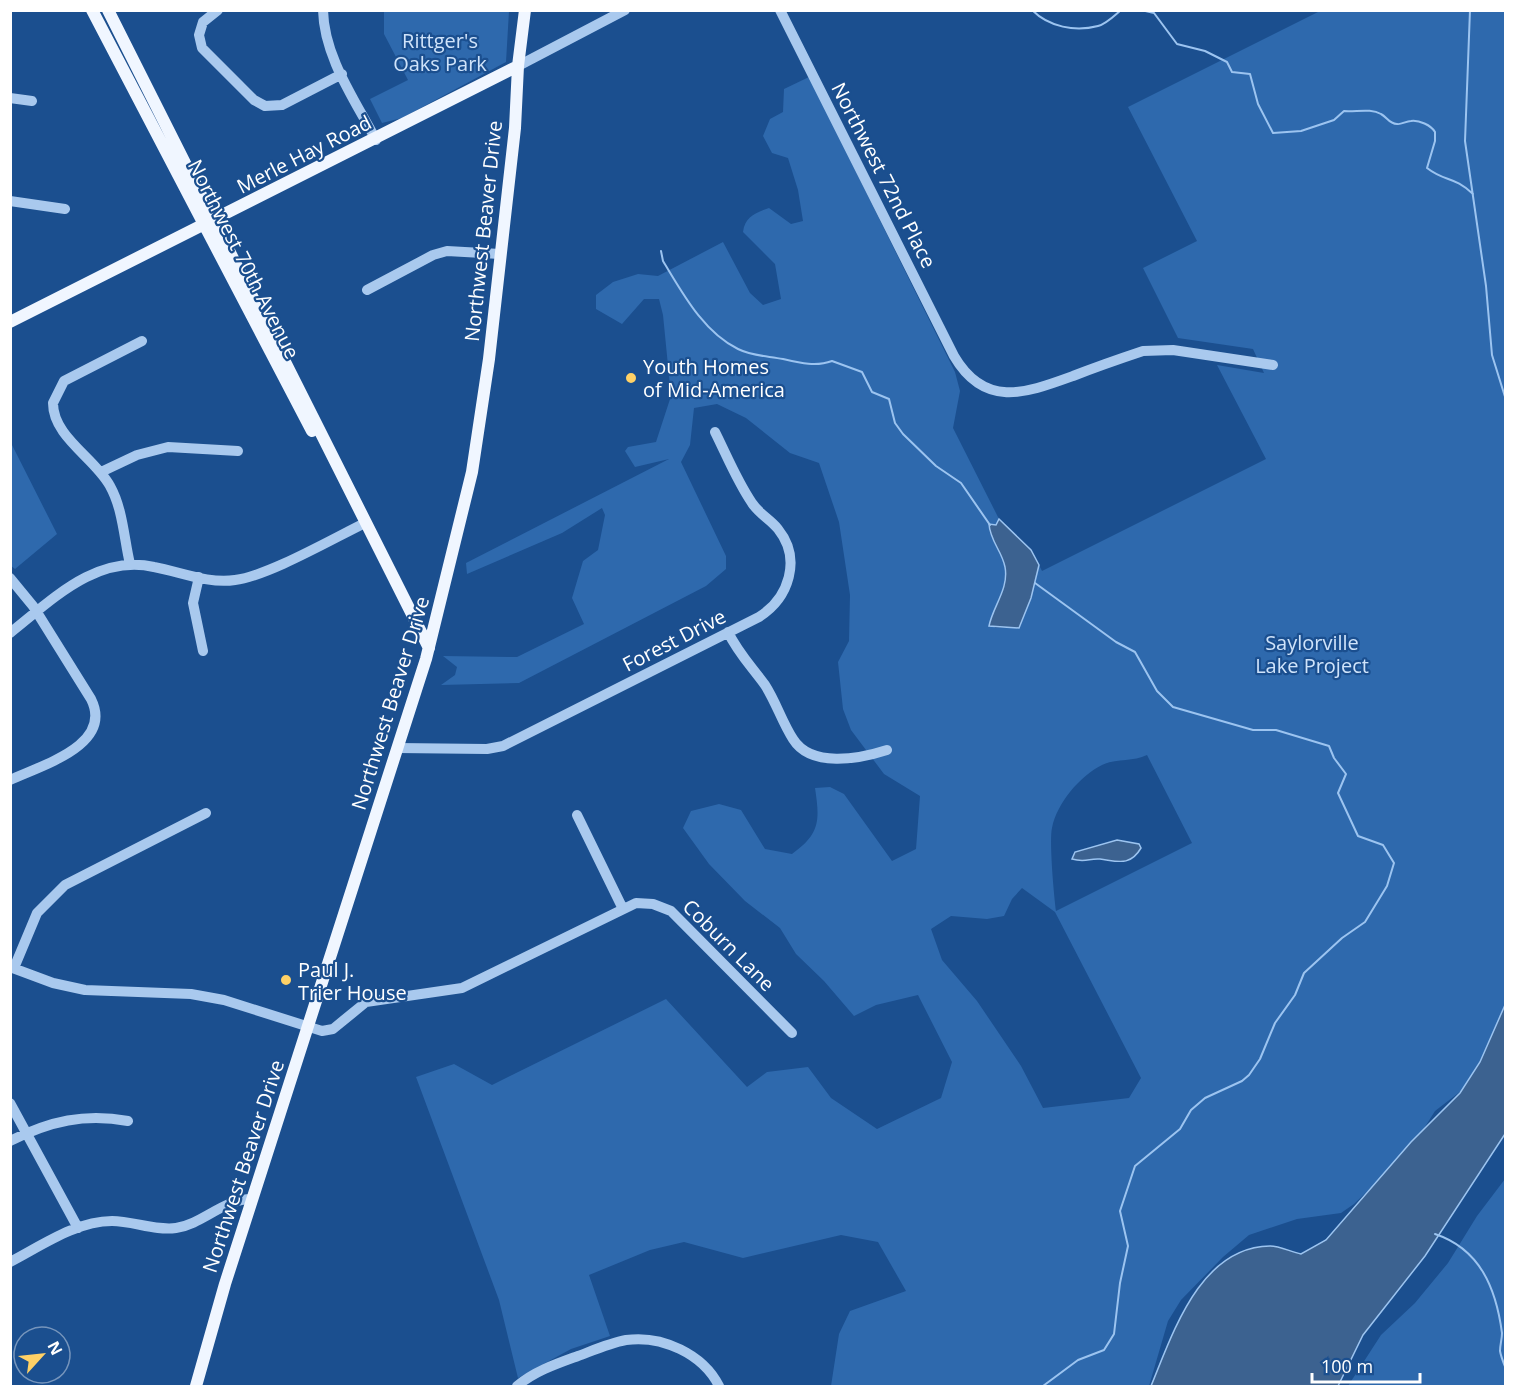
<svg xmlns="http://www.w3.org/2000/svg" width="1516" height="1397" font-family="'Open Sans',sans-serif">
<rect width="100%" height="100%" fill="#1b4f8f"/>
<path fill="#2e69ad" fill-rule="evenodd" d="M384,11H509L506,62L402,118L382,123L370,99L408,80L384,34Z
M1320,11H1505V1011L1491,1036L1484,1056L1461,1091L1435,1111L1411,1149L1354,1204L1341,1213L1297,1219L1249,1235L1223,1257L1181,1300L1168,1321L1149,1386H831L839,1334L850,1311L906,1291L878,1242L841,1235L743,1258L684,1242L650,1250L589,1275L610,1336L571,1349L518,1378L499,1300L416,1077L454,1064L492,1085L666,999L747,1087L767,1072L808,1067L831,1098L877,1129L941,1098L952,1062L918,995L876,1005L854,1016L824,981L796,954L780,928L745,901L709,864L683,828L691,811L719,804L741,810L765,849L792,854C820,834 820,821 815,788L830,787L844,794L892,861L916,849L920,796L884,774L851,730L843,709L838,662L849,641L850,595L839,522L819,463L790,453L746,418L717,404L694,408L690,445L681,462L726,556V569L706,586L519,683L441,685L455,675L457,667L443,656L517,657L584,624L572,598L583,561L598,550L605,515L602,508L562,533L467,574L466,563L669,459L635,467L625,451L628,447L656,442L671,396L663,315L659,299H644L622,324L596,309V295L613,282L638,274L658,276L723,242L750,293L763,305L781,299L775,264L743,232C745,217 755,213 769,208L791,224L803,221L798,190L788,158L772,153L763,136L770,119L783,112L784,89L809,77L955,372L960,391L953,428L999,519L996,525L989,524C989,536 993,540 999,550C1012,574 1001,595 991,618L995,628H1019L1031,598L1039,565L1042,571L1266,459L1217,365L1264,373L1253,349L1178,338L1143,268L1197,241L1128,107ZM1147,755L1192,843L1056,911C1054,896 1049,841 1052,828C1057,803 1080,776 1102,765C1116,758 1133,762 1147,755ZM1022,888L1055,912L1141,1078L1129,1098L1043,1108L1021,1066L977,1001L942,960L931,929L951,916L987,919L1004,916L1012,899Z
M11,443L57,534L15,569L10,565Z
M1505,1179V1386H1348L1381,1335L1415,1303L1448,1263L1477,1216Z"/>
<path fill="#3c6290" stroke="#9cc4f0" stroke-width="1.5" d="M999,519L1031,550L1039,565L1031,598L1019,628L989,626C993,606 1009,589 1005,567C1002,551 990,541 989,524L996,525Z
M1117,840L1139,844L1141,848C1130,867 1117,861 1100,859C1089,858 1086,863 1072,859L1075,852Z
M1505,1005V1134L1425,1256L1363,1335L1338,1386H1151C1173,1333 1200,1247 1270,1246C1280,1246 1291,1252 1301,1254L1326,1240L1411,1142L1460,1093L1480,1062Z"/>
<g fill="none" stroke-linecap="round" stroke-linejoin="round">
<path stroke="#9cc4f0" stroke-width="2" d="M1032,10C1049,27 1075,32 1098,26C1106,24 1114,16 1121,10
M1141,10L1154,13L1177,44L1205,51L1227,62L1232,72L1250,74L1258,104L1273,133L1301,131L1334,120L1344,111C1356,112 1371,108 1381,114C1387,117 1389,124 1397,124C1401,125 1406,121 1411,121C1419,120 1431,125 1435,132V141L1427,168C1445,182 1454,176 1473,194
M1470,10L1465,141L1486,286L1492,355L1506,400
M661,251L663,261C682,292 703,332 738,349C752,356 767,356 783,359C800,363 816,367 832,361L862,372L872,392L889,399L895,423L903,434L936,466L961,483L990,525
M1035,583L1116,642L1135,652L1157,691L1173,707L1253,730H1276L1329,746L1334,758L1346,774L1338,793L1358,836L1383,845L1394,863L1387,886L1365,922L1342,938L1304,973L1295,995L1275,1023L1260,1059L1249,1075L1242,1081L1205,1098L1191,1110L1180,1129L1135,1166L1120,1211L1128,1246L1120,1283L1114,1334L1104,1350L1078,1360L1043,1386
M1435,1234C1480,1249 1496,1288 1502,1333C1502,1339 1500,1345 1500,1351C1501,1357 1504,1364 1506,1369"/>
<path stroke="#a9c9ee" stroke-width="10" d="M218,10L203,22L199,35L202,48L254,100L265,106L282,105L342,74
M323,10C324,57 355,100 376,140
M780,10L954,356C985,409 1026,393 1073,376C1096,367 1119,359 1143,351L1173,350L1273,365
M518,66L625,10
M10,98L32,101
M10,201L65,209
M367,290L433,255L447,251L500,254
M101,472L137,455L168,447L238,451
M130,564C124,539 123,509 110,486C95,458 53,437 53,403L64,381L142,341
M199,577L193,603L203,651
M10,578L33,606L91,699C114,745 42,765 10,780
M728,632C738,653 752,667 765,685C776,702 782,722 793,739C811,768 859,759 887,750
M10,633C52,600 96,554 154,567C181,572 208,584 235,580C268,576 332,539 365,523
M397,748L487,749L503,746L759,617C789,598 802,559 778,529C770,519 759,514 752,503C737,481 727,456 715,432
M577,815L623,909
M10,967L53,983L85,990L191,994L224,1000L322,1031L333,1029L366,1002L462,988L636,903L653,904L671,911L792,1033
M14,968L37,913L65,885L206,813
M10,1103L78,1228
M10,1141C50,1121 85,1113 128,1121
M10,1262C41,1246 76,1221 112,1221C133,1221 155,1231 176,1228C203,1224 223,1199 252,1199
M517,1386C535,1371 556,1364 578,1356C594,1350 610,1343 626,1340C662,1335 703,1354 719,1386"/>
<path stroke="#f0f6ff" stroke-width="12" d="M92,10L312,431
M108,10L429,648
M10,322L518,66
M196,1386L225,1284L426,659L472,472L489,359L515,128L518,66L525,10"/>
</g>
<g fill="#ffd166" stroke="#1b4f8f" stroke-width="2">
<circle cx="631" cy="378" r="6"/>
<circle cx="286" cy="980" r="6"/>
</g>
<g text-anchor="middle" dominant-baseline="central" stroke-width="4.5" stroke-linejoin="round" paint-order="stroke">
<g font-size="20" fill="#cfe3fa" stroke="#1b4f8f">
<text x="440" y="40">Rittger's<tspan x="440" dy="23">Oaks Park</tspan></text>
<text x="1312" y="642">Saylorville<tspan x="1312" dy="23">Lake Project</tspan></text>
</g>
<g font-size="20" fill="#fff" stroke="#1b4f8f">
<text transform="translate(304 154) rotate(-27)">Merle Hay Road</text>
<text transform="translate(884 175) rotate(63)">Northwest 72nd Place</text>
<text transform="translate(483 231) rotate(-84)">Northwest Beaver Drive</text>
<text transform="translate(244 259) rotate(63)">Northwest 70th Avenue</text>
<text transform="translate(674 640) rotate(-27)">Forest Drive</text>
<text transform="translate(390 703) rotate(-73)">Northwest Beaver Drive</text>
<text transform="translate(729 945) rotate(45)">Coburn Lane</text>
<text transform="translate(243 1166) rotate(-72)">Northwest Beaver Drive</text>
</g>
<g font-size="20" fill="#fff" stroke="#1b4f8f" text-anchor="start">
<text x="643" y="366">Youth Homes<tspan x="643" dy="23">of Mid-America</tspan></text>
<text x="298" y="969">Paul J.<tspan x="298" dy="23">Trier House</tspan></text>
</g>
</g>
<rect width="1516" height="1397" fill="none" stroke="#ffffff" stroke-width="24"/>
<g transform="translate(42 1355) rotate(63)"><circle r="28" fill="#1b4f8f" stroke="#7695bc" stroke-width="1.5"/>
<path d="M0-4.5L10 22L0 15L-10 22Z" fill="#ffd166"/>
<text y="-9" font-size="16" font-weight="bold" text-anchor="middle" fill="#ffffff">N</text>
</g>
<path d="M1312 1373v9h108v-9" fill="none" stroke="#ffffff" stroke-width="3"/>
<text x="1321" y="1373" font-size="18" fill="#ffffff" stroke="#1b4f8f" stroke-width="4.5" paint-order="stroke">100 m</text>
</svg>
